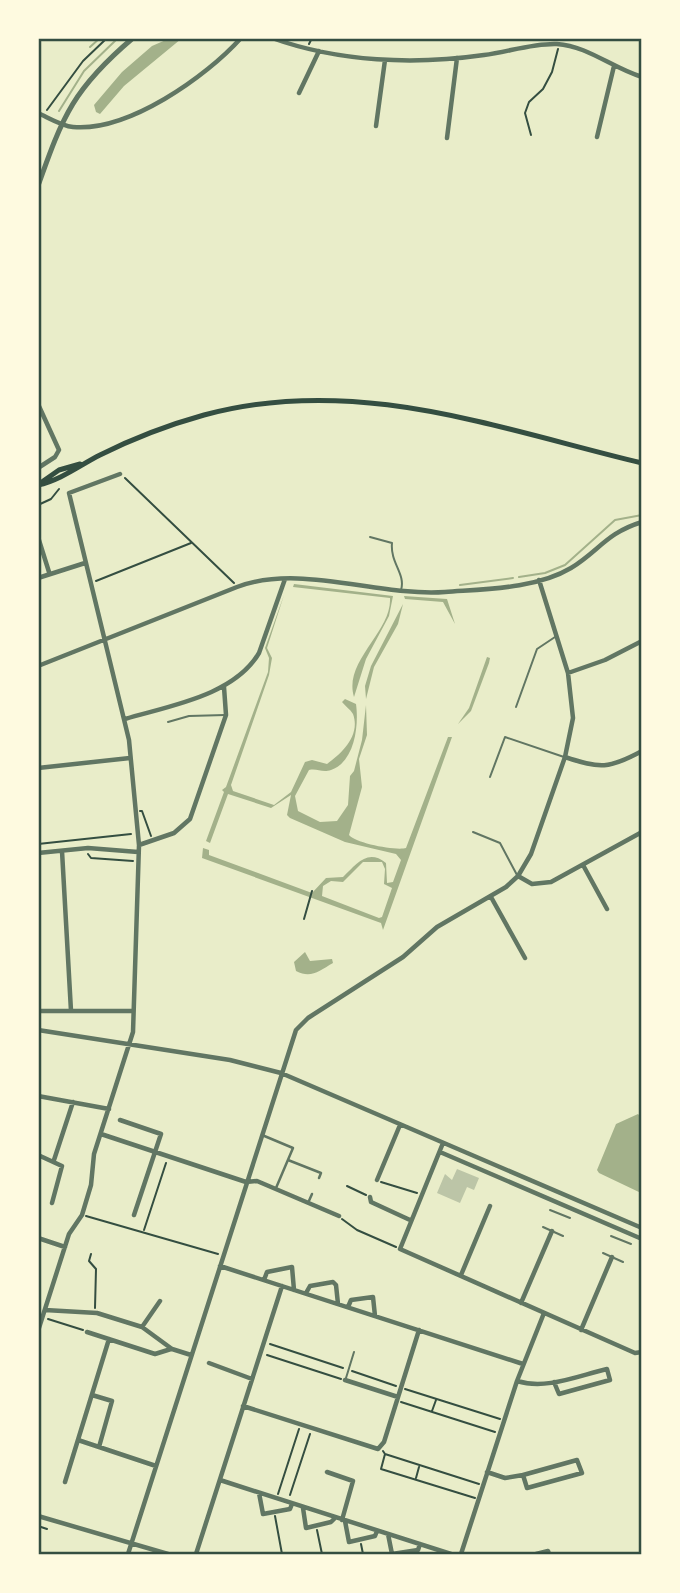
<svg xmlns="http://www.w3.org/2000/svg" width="680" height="1593" font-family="Helvetica,sans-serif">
<rect width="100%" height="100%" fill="#e9edc9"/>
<path fill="#a3b18a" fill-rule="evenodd" d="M168,39H181L124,86L100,114L96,112L94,105L122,72L152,46Z
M294,584L393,596L389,616L366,659L354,697C343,661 392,632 390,598L293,587Z
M284,595L267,648L272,658L269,675L231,785L233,791L274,805L291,792L305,762L312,760L327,764C341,754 361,736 353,714C350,709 345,706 342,702L345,699L356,704C359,725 355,762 331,770C322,773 317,768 309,770L295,796L298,811L320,822L337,821L348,805L350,776L354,771L362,740L366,705L367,735L359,759L362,787L349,835C355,843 396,851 406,848L448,737H452L383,930L381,923L202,858L203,848L209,850V855L312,893L326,878L343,877C356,865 367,848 386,863L387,883L393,882L401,860L396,854L345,842L290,818L287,815L291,795L271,808L228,794L210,843L206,841L224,792L222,790L226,787L268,672L269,658L265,648ZM363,862H382L385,869L384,884L392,888L382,917L379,918L322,896L323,886L331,881L343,882Z
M404,596L447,599L455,624L443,602L405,599Z
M403,604L398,624L374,667L366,699L365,686L371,666Z
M487,657L490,658L489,663L471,711L458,724L469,708Z
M305,952L310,961L332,959L333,963C319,971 311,979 296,971L294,962Z
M638,1114L642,1118L641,1193L599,1173L597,1170L616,1124Z"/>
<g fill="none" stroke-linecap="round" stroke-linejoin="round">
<path stroke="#a3b18a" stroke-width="2" d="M90,47L100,38
M59,111L84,71L118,38
M519,577L545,573L565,565L615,520L642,515
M460,585L513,578"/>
</g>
<path fill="#bcc5a7" d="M457,1169L479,1178L474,1190L467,1187L460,1203L437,1193L445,1174L452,1180Z"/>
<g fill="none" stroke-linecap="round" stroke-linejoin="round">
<path stroke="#344e41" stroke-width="2" d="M309,44L312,38
M47,110L83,61L107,38
M531,135L525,113L529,102L543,89L552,72L558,49
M125,478L234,583
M38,505L51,499L59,489
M96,581L191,543
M140,811H142L151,836
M38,844L131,834
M88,854L91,858L133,861
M304,919L312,891
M381,1182L417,1193
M347,1186L366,1195
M86,1216L218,1254
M342,1219L357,1230L396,1247
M144,1230L166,1163
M91,1254L89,1261L96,1269L95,1308
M48,1319L83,1330
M270,1344L343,1368
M267,1355L341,1379
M352,1371L396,1386
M405,1389L500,1419
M401,1402L495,1432
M432,1411L436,1400
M383,1451L385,1454L479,1484
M385,1454L381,1469L475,1498
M416,1478L419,1467
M278,1494L299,1429
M290,1495L310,1434
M275,1516L282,1554
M38,1526L47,1529
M317,1530L322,1554
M361,1544L363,1554"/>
<path stroke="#617663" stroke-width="2" d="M370,537L392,543C390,563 406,574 401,590
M516,707L537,649L555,637
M168,722L189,716L225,715
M490,777L505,737L564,757
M473,832L500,843L517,875
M550,1210L570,1218
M543,1227L563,1236
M611,1236L631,1244
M603,1253L623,1262
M346,1378L354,1352"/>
<path stroke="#617663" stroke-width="2.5" d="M262,1135L293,1148L276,1188
M288,1160L321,1173L319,1178
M308,1203L312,1194"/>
<path stroke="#617663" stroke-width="4.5" d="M272,38C339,62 414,65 484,55C508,52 533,43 557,44C588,46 612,68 642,77
M299,93L319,51
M38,113C49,118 62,126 73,127C128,132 206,77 241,38
M376,126L385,60
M597,137L614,66
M447,138L457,58
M38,404L59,450L55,457L38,468
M38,537L49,572
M38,578L85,563
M38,666L237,587C300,563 379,597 445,592C484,589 536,589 571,568C599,551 606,533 642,522
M568,673L605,660L642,641
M125,719C168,706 234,696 259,653L285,579
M565,757C600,769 609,769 642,751
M38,768L130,758
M139,845L174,833L190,819L226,715L224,687
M62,851L71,1011
M38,853L88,848L138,852
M583,865L607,909
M518,876L532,884L551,882L642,832
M491,897L525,958
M38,1011H133
M38,1030L230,1060L281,1073L642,1228
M38,1096L109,1109
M120,1120L161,1134L134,1215
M101,1134L246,1182L257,1181L339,1216
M443,1143L400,1249L635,1353L642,1352
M440,1152L642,1239
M38,1155L62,1166L52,1203
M54,1160L73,1102
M377,1180L400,1125
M370,1197L371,1202L410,1220
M38,1238L65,1247
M220,1266L523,1364
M461,1275L490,1206
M264,1280L267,1272L292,1267L294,1290
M306,1293L310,1286L333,1282L336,1285L338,1304
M521,1303L552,1231
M348,1307L351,1300L373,1297L375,1316
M45,1310L97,1313L142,1327L172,1349L191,1355
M142,1327L160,1301
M581,1330L612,1257
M38,1331L69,1234L82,1215L91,1185L94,1154L133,1032L139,845L129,740L69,493L120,474
M87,1332L155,1354L171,1349
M209,1363L252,1379
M345,1380L398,1397
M517,1381C546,1390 577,1376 607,1369L610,1380L559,1394L554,1382
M92,1395L112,1401L99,1447
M243,1406L378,1449L384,1442L419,1330
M78,1440L156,1466
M327,1472L353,1481L342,1520
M487,1472L505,1478L523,1475L527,1488L582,1473L577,1460L523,1475
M220,1480L451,1554
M65,1482L109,1339
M259,1493L263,1514L290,1509L292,1504
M303,1508L306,1528L331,1522L335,1518
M38,1516L168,1554
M345,1521L349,1542L375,1536L377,1531
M388,1534L392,1554
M128,1554L296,1030L308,1018L403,957L437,927L506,887L518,876L531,854L565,757L573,718L568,673L539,580
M196,1554L282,1286
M392,1554L418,1550L420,1544
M461,1554L517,1381L544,1313
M536,1554L548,1551L549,1554"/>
<path stroke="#617663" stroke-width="5" d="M38,186C63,115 74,88 133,38"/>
<path stroke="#344e41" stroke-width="5" d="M39,484L59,470L80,464
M38,485C61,480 80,465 100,455C134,438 168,425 204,415C355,374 496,428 642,463"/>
</g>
<rect width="680" height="1593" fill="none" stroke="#fefae0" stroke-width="80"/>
<rect x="40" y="40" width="600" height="1513" fill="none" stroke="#344e41" stroke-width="2.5"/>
</svg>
